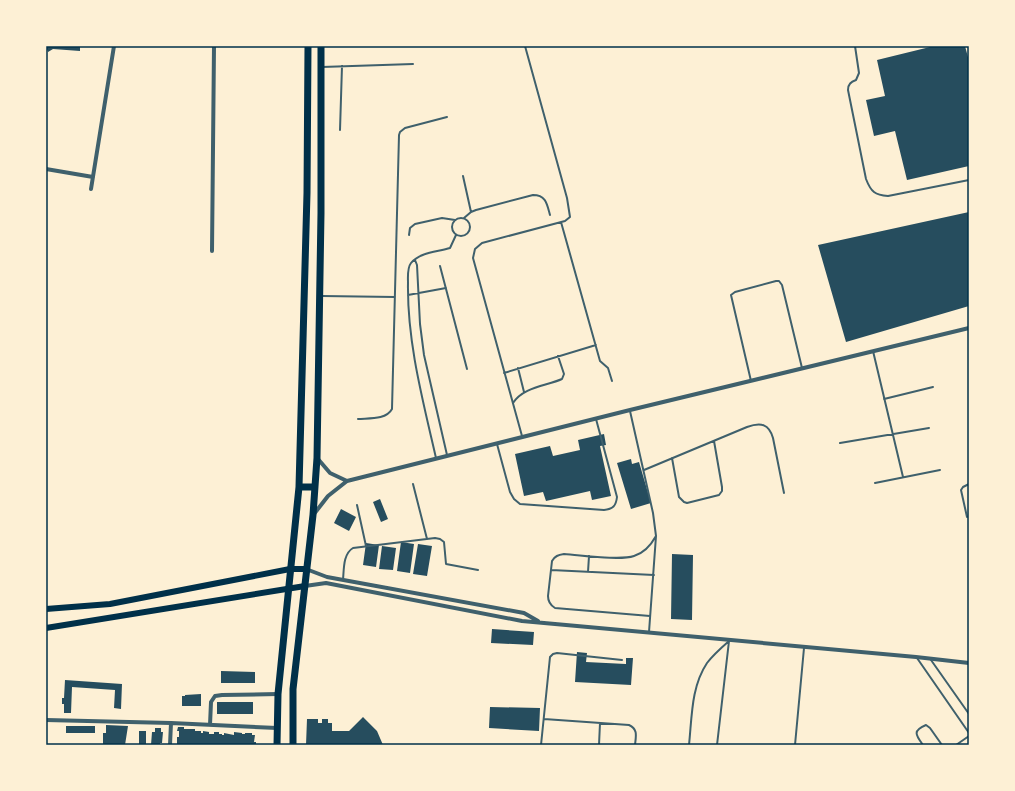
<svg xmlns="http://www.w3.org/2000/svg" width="1015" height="791" font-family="'IBM Plex Sans',sans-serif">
<rect width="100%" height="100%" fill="#fdf0d5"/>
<path fill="#264d5e" d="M46,46H80V51L53,49L48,52Z
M934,46H965L969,61V166L907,180L895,131L874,136L866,100L885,96L877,60Z
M969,212V306L846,342L818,245Z
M604,434L606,445L600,446L611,496L592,500L590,491L546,501L543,492L524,496L515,454L550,446L553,456L580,450L578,440Z
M631,459L632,464L639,462L651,503L631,509L617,463Z
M380,499L388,519L381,522L373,502Z
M341,509L356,517L349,531L334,523Z
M401,542L414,544L410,573L397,571Z
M366,543L379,545L376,567L363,565Z
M418,544L432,546L427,576L413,574Z
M382,546L396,548L393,570L379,569Z
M672,554L693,555L692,620L671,619Z
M492,629L534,632L533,645L491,643Z
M577,652L587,653L586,662L626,664V658H633L631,685L575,682Z
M221,671L255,672V683H221Z
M65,680L122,684L121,709L114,708L115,690L72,687L71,713H64V704H62V698H64Z
M201,694V706H182V696H185V695Z
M217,702H253V714H217Z
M490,707L540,708L539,731L489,728Z
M363,717L377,731L383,745H306L307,719H318V723H322V719H328V723H332V731H349Z
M106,725L128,726L125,745H103V733H106Z
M66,726H95V733H66Z
M178,727H184V729H195V731H201V733H203V731L209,732V734H214V732H219V734H222V735H224V733L234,735V732L242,733V734H245V733H252V735H255L254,742H256V745H179V744H177V737H179V731H177Z
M155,728H161V732H163L162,743H160V745H151L152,732H155Z
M139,731H146V745H139Z"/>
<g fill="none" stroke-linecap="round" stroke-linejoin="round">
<path stroke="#3f606c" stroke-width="2" d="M855,46L859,73L856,80C851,82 848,84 848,90L866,179C871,192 875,195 888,196L969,180
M322,67L413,64
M340,130L342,66
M463,176L471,212
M452 227a9 9 0 1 1 18 0a9 9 0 1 1-18 0Z
M464,218L471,212L476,210L533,195C546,195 547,204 550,215
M561,222L600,361L608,368L612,381
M409,235L410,228L415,224L442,218L455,220
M415,260L417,265L420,324L424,355L447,455
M440,266L467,369
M408,295L446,288
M322,296L395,297
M873,351L903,477
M518,368L524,392
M504,373L596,345
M751,381L731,295L735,292L776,281H779L782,285L802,368
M884,399L933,387
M513,403C523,387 546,386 562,379L564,374L558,356
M630,411L653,513L656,536L649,632
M358,419C369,418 386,420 392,409L399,135L400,132L405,128L447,117
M522,436L473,258L475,249L482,243L565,221L570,217L567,198L525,46
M840,443L929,428
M497,444L510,492L514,499L520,504L604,510C613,509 616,506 617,497L596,419
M436,458C423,401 407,342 408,283C408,277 407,268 411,263C420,252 438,252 450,248L456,235
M672,458L679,497L684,502L687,503L719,495L722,491V487L714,441
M644,470L747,427C761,422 769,424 773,438L784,493
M875,483L940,470
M413,484L427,539
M357,505L366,546
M967,517L961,490L963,487L969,484
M551,570L654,575
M588,572L589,556
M343,580C344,569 343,554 353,548L435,538L440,539L444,542L446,564L478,570
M650,616L555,608C550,605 548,602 548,596L552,561C555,556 558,555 564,554C581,555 619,561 634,556C644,553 651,545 656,536
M917,658L969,733
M931,660L969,714
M544,719L629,725C638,729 636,736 635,745
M541,745L550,657L553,654L557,653L622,660
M599,745L600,723
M689,745C692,717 691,687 707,663C713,655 721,648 729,641
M717,745L729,641
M795,745L804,648
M923,745C916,735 912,731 926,725L930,728L942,745
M956,745L969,736"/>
<path stroke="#3f606c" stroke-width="4" d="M46,169L93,177
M91,189L114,46
M212,251L214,46
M318,459L330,473L347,481
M314,514L328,496L347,481L630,410L969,328
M306,569L327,577L524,613L538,621
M305,586L326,583L522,621L916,657L969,663
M46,720L171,723L277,728
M210,725L211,702L215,696L222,695L278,694
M170,745L171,723"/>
<path stroke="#003049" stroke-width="6" d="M46,609L110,604L290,569H306
M46,628L305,586"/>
<path stroke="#003049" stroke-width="7" d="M299,487H315
M277,745L278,694L299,487L307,193L308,46
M293,745V689L313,515L317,458L321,213V46"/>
</g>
<rect width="1015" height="791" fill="none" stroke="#fdf0d5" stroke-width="94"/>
<rect x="47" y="47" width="921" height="697" fill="none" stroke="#003049" stroke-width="1.5"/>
</svg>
